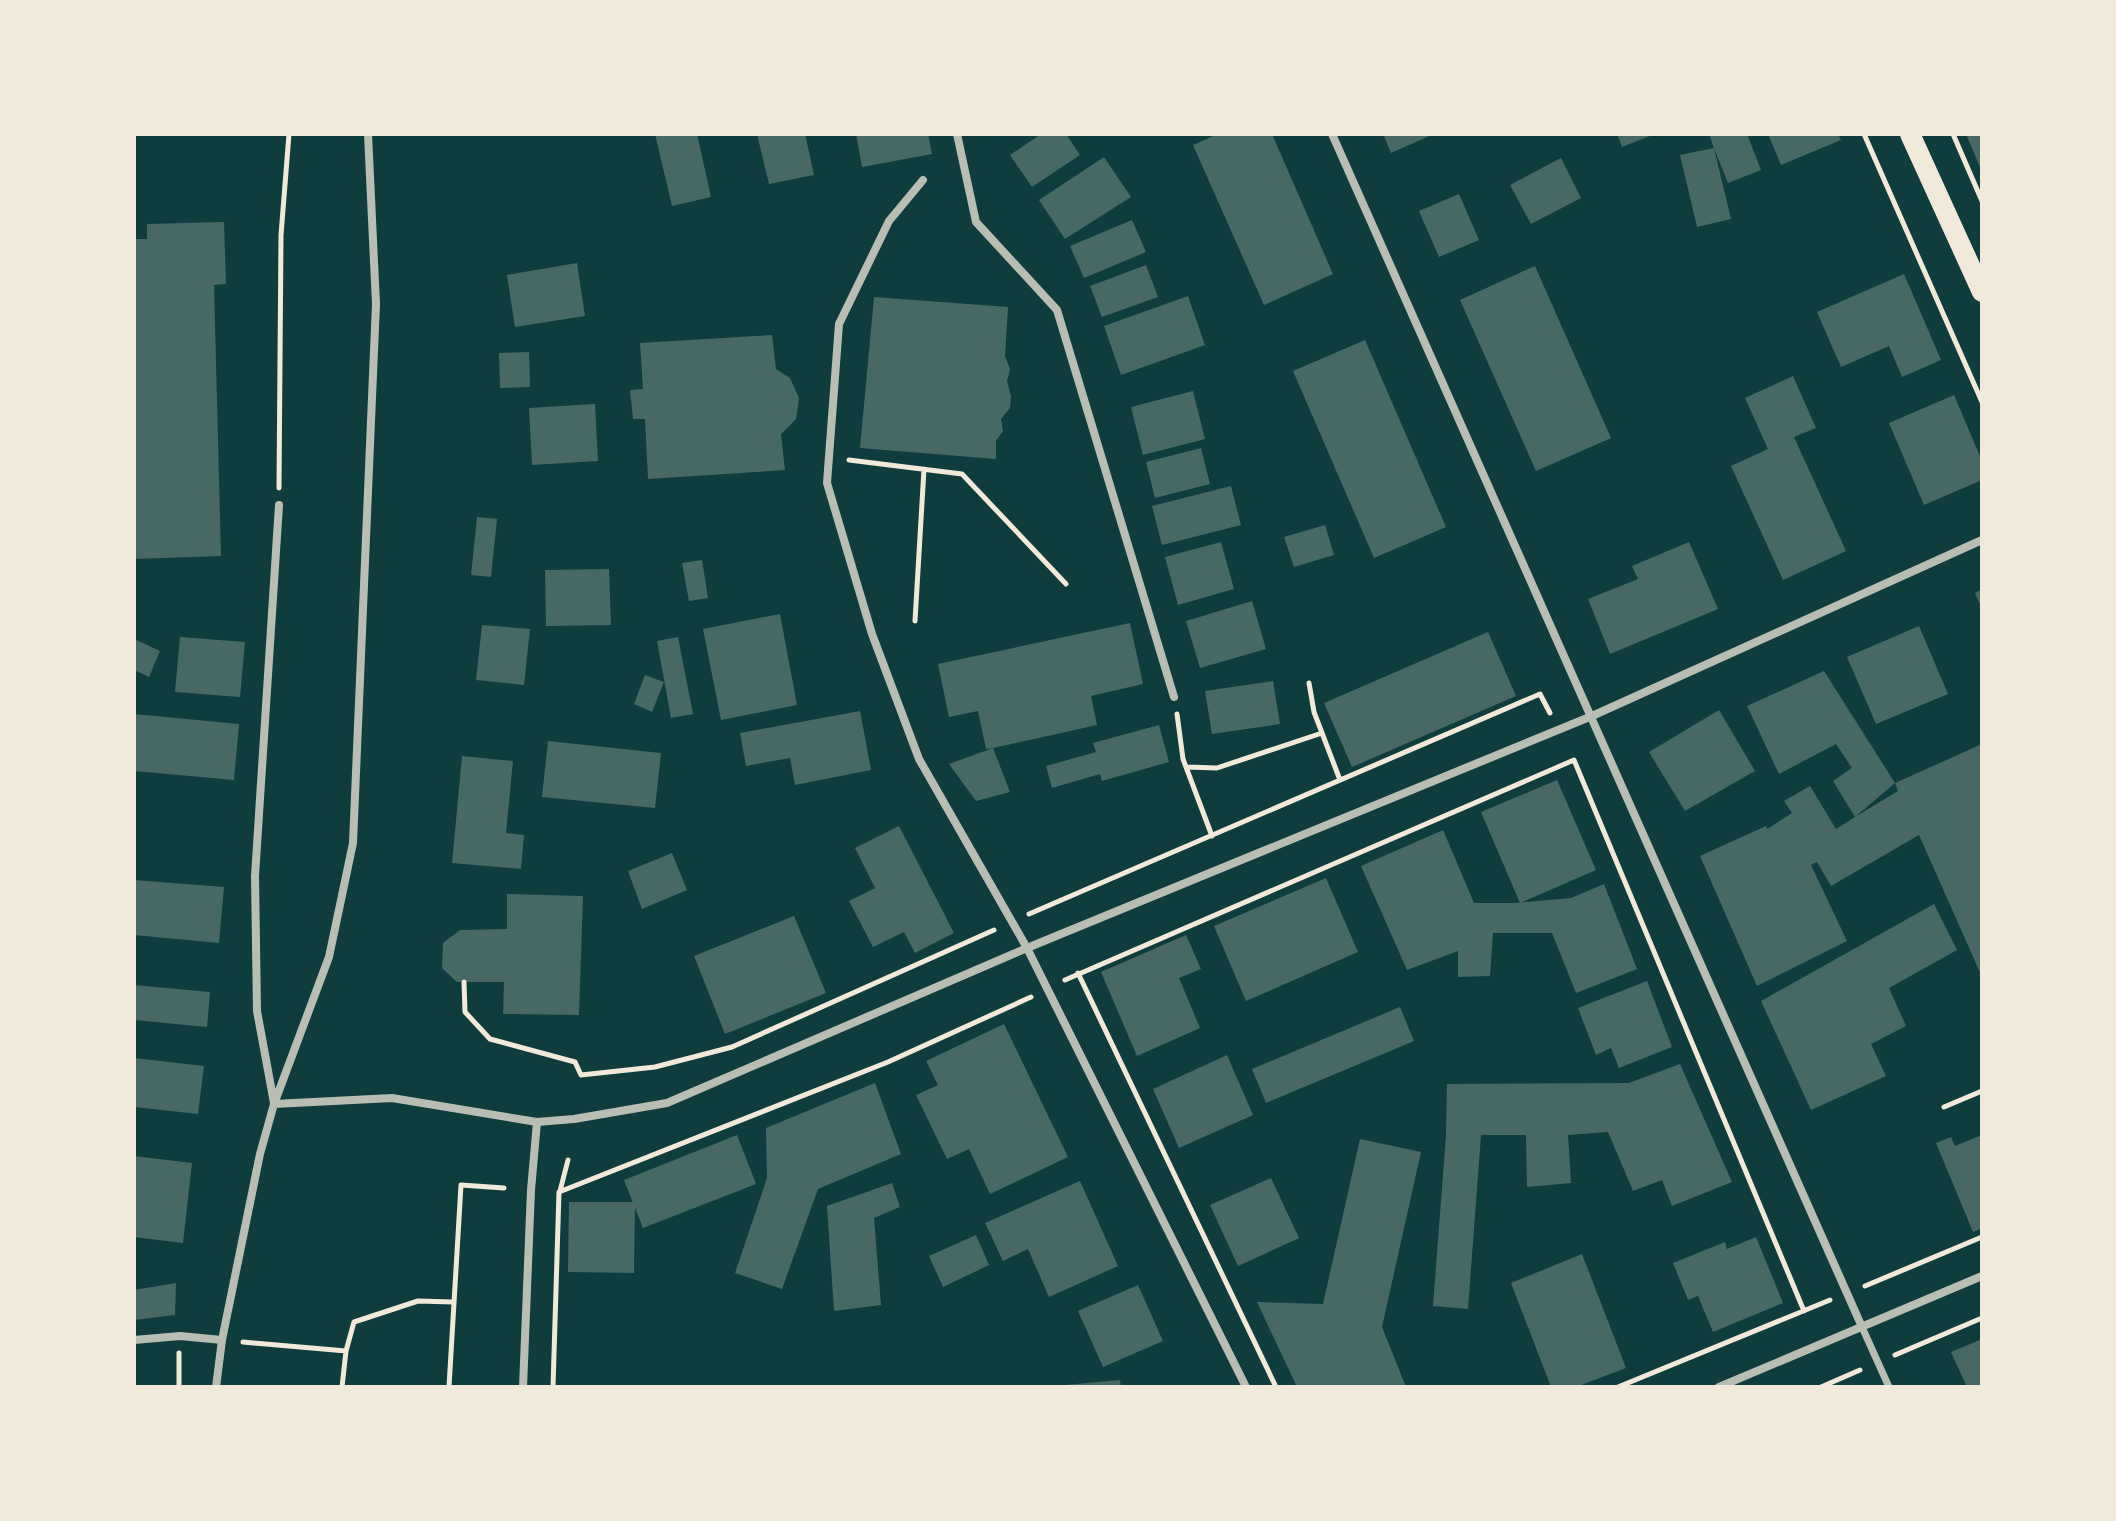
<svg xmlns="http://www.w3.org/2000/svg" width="2116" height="1521" font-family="'Nunito Sans',sans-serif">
<rect width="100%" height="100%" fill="#0f3d3e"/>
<path fill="#486865" d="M655,134H697L711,197L672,206Z
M757,134H805L814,175L769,184Z
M856,134H928L932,154L862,167Z
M1041,134H1066L1080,155L1032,187L1010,155Z
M1218,134H1272L1333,274L1264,305L1193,145Z
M1383,134H1434L1391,153Z
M1617,134H1655L1622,147Z
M1709,134H1747L1761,170L1728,183L1714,148L1731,219L1697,227L1680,155L1714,148Z
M1768,134H1838L1841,140L1781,165Z
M1966,134H1982V172Z
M1104,157L1131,197L1065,239L1039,200Z
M1561,158L1581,198L1531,224L1510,185Z
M1459,194L1479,240L1439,257L1419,211Z
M1132,220L1146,252L1084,278L1070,246Z
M224,222L226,284L214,285L221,556L134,559V239H147V224Z
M577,263L585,316L515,327L507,275Z
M1146,265L1158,297L1102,317L1090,286Z
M1535,266L1611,438L1536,471L1460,300Z
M1904,274L1941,360L1902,377L1889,346L1841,367L1817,312Z
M1188,296L1205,345L1121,375L1104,326Z
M874,297L1008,307L1005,356L1010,369L1007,381L1011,396L1010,408L1001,419L1003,431L996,441V459L860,448Z
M772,335L776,369L790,378L799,398L796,419L781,434L785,470L648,479L645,419H633L630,390L643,389L640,343Z
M1365,340L1446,527L1374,558L1293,371Z
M529,352L530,387L500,388L499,353Z
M1793,376L1816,428L1794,437L1846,551L1783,580L1731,466L1768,449L1745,398Z
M1193,391L1205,439L1143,455L1131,407Z
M1954,395L1982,461V480L1924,505L1889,423Z
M595,404L598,461L532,465L529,408Z
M1201,448L1210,484L1155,498L1146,462Z
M1231,486L1241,525L1162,545L1152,506Z
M477,517L497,519L491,577L471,575Z
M1325,525L1334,555L1294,567L1284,537Z
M1221,542L1234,589L1178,605L1165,557Z
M1689,542L1718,609L1610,654L1588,599L1638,579L1632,566Z
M702,560L708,598L689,601L682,563Z
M609,569L611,625L546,626L545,570Z
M1982,589V609L1975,593Z
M1252,601L1266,649L1200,668L1186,621Z
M780,614L797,705L721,720L703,629Z
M1130,623L1143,684L1091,696L1097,725L993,748L1010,792L976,801L949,764L993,748L986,749L978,711L949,717L938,664Z
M482,625L530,629L524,685L476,680Z
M1919,626L1948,694L1876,724L1847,657Z
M1488,632L1516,696L1352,767L1324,703Z
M180,637L245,642L240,697L175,692Z
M678,637L693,714L671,718L657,641Z
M134,639L160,651L149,677L134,670Z
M1824,671L1895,783L1855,817L1898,791L1895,783L1982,744V977L1919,835L1831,886L1817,862L1811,865L1847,941L1757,986L1700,856L1766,826L1767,829L1792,813L1784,801L1810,786L1836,829L1855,817L1833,781L1852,768L1836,744L1779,774L1747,706Z
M645,675L664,682L652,712L634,704Z
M1273,681L1280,724L1212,734L1205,691Z
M1719,710L1755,771L1685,811L1649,752Z
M860,711L871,770L795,785L790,758L746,766L740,733Z
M134,714L239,724L234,780L134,771Z
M1159,725L1169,762L1102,781L1100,774L1052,788L1046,766L1096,752L1093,743Z
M548,741L661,753L655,808L542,797Z
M462,756L513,761L506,833L524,835L521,869L452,863Z
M1557,780L1596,870L1520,903L1481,812Z
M899,826L954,933L915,953L904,932L873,947L849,901L875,888L855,848Z
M1443,830L1474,903H1515L1571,898L1604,884L1637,969L1576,993L1552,933H1493L1490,976L1458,977V951L1407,970L1361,866Z
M672,853L687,890L642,909L628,871Z
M1326,878L1358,952L1246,1001L1214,926Z
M134,880L224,887L219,943L134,935Z
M507,894L583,896L579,1015L503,1014L504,982H457L442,968L443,943L460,930L507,929Z
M1934,904L1957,950L1889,988L1906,1026L1871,1044L1886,1076L1811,1110L1761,1001Z
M794,916L826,993L725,1034L694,956Z
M1186,935L1201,969L1179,978L1200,1028L1137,1056L1101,972Z
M1647,981L1672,1047L1619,1068L1611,1048L1596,1055L1578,1008Z
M134,985L210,992L207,1027L134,1020Z
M1400,1007L1414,1041L1266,1103L1252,1069Z
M1004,1024L1068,1157L990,1194L969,1149L947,1159L916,1095L938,1085L926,1061Z
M1227,1055L1253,1115L1179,1148L1153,1089Z
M134,1058L204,1066L198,1114L134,1107Z
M1680,1064L1732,1182L1672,1206L1662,1180L1633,1191L1608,1132L1568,1135L1571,1183L1527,1187L1526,1135H1481L1468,1309L1433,1306L1446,1135L1447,1084L1629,1083Z
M875,1083L901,1154L818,1189L782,1289L735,1273L767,1178L766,1128Z
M737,1135L756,1184L643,1228L624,1180Z
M1982,1135V1228L1973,1232L1936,1143L1951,1137L1955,1146Z
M1360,1139L1421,1152L1382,1327L1406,1387H1297L1257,1302L1323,1304Z
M134,1156L192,1163L183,1243L134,1237Z
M1271,1178L1299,1238L1238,1266L1210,1205Z
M1080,1181L1118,1266L1049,1297L1028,1249L1003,1261L985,1223Z
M892,1183L900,1207L874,1218L881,1305L834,1311L827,1206Z
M569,1202H635L634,1273L568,1272Z
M976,1235L989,1265L943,1287L929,1256Z
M1756,1237L1783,1303L1713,1332L1698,1296L1688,1300L1673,1263L1725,1242L1727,1249Z
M1582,1254L1626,1368L1576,1387H1551L1511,1283Z
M176,1283L175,1315L134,1320V1290Z
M1138,1285L1163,1341L1103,1367L1078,1311Z
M1982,1339V1387H1967L1951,1352Z
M1120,1380L1121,1387H1065V1385Z"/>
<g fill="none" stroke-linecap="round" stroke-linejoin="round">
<path stroke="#f1e9da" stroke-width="5" d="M1864,134L1982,402
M1953,134L1982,201
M849,460L962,474L1066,584
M279,488L281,235L289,134
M915,621L924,469
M1309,683L1314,712L1340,780
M1177,714L1183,759L1212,836
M1187,767L1217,768L1322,733
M1029,914L1540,694L1550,713
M1078,973L1276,1387
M1065,980L1574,760L1804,1311
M464,982L465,1012L490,1039L575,1062L581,1075L655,1067L732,1047L994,930
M1944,1107L1982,1091
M560,1191L568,1160
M1865,1286L1982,1237
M243,1342L346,1351
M1895,1355L1982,1318
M179,1387V1353
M342,1387L346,1351L354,1322L418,1301L453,1302
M449,1387L461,1185L504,1188
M553,1387L559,1192L888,1062L1031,997
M1618,1387L1830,1300
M1821,1387L1860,1370"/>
<path stroke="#b8beb3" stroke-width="7" d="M1862,1327L1889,1387"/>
<path stroke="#b8beb3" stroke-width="8" d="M957,134L976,222L1057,310L1174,697
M1332,134L1862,1327
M923,180L889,221L839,324L827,483L872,634L919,759L1027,948L1246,1387
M274,1103L257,1011L255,876L279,505
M274,1104L392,1098L537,1122L574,1119L667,1103L1027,948L1592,716L1982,540
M134,1340L180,1336L222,1340
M216,1387L222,1340L260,1154L274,1104L329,957L353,843L376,304L368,134
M523,1387L531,1190L537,1122
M1719,1387L1982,1276"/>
<path stroke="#f1e9da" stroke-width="20" d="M1910,134L1982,292"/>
</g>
<rect width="2116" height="1521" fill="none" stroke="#f1e9da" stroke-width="272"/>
</svg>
